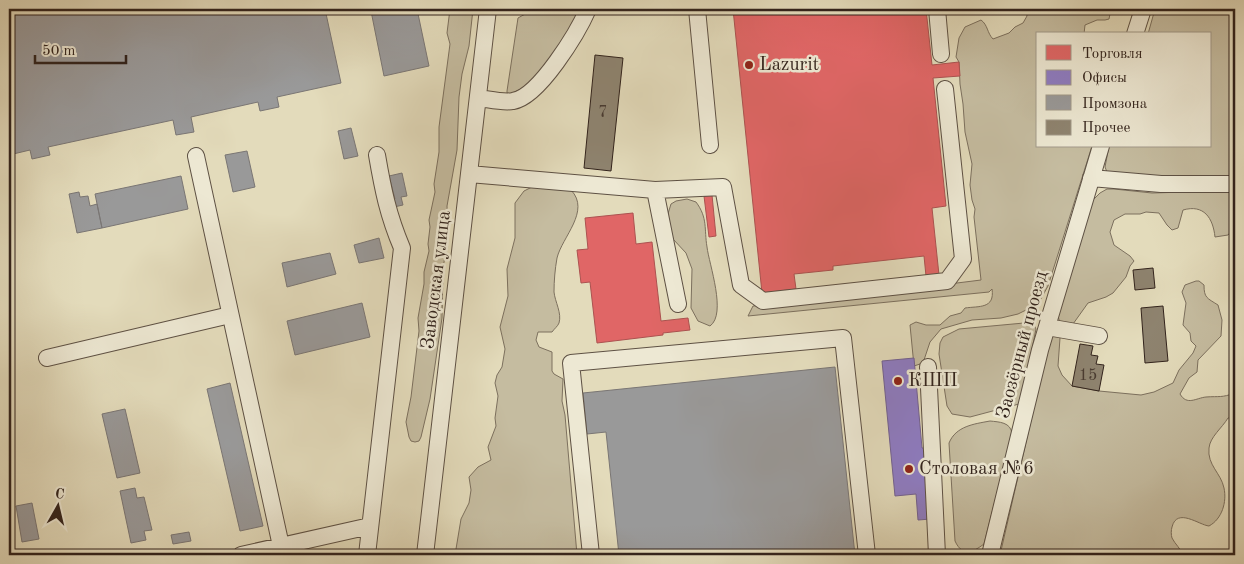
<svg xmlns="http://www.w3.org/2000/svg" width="1244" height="564" font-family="'Old Standard TT',serif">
<rect width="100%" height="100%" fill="#e3dbbb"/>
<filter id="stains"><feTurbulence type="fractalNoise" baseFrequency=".004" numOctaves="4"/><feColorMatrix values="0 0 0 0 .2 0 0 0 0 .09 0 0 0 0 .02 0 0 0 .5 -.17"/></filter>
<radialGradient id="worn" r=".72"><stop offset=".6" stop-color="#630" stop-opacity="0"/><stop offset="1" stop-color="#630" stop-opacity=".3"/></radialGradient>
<path fill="#c5bca0" stroke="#7c705e" d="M450,9H473L469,46L462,74L459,97L457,150L447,206L448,235L443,269L442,318L430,399L421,437L419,441L415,442L411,441L409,437L406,422L411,397L419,331L418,318L424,284V272L429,251L428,244L430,227L429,220L435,192L434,184L439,152V127L450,44L447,33Z
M534,9H583L580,19L532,84L510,94L507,93V91L518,18Z
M1026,9H1107L1110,14L1109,19L1105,20H1097L1085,25L1084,34H1038V146H1092L1048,286L1038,304L1018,314L1001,318L972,320L941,329L930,342L923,363L914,366L910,325L916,322L926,325H940L950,316L961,313L965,308C979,306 995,309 992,289L989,292L748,316L753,306L944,288L949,284L981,280L974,217L975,209L972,200L970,185L972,164L965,132L963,104L960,84L959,62L956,57L959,38L965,27L981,20C988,25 987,33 993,39L1009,33L1015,27L1023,23L1027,16Z
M1155,9H1235V179L1163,180L1107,172L1105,167L1109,146H1210V34H1148Z
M532,187L571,190C591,211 562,237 557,258C555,269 554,281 554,292C555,302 562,313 559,323C558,326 554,329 552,332H538L536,340L539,347L552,352V371L554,374L563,379L562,401L565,415L577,555H455L461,519L469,503L471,490L469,477L478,467L491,460L488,447L496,426L495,418L498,396L495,383L497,375L502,367L505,349L500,327L508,296L507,269L515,238V203L524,191Z
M1107,189H1114L1152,193L1219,191L1235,193V227L1228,235L1215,237C1213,218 1204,204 1183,210L1178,228L1172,230L1167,225L1159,213L1146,212L1140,214H1125L1114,220L1110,232L1114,245L1130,256L1134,261L1130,266L1126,277L1113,293L1106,297L1088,303L1073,324L1060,323L1058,316L1090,203L1100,193Z
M687,199L696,202C708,218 704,229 707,247C709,264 727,314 710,326L698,321L691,308L692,269L686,253L673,239L667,217L671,204L676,201Z
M1196,281H1199L1204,285C1204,298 1207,298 1218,305L1222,320L1221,336L1198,360L1197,372L1189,378L1180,394C1187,406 1196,398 1206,397C1220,396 1221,398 1235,393V417L1228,418C1222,428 1210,437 1209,448C1207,465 1221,473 1224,488C1227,502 1222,519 1209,526C1199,525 1177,507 1172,527C1171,530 1171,535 1172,538C1175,544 1181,549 1183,555H1000L1047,351L1052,337L1058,335L1060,338L1058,366L1062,375L1072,386L1099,391L1141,395L1154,392L1173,383L1179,370L1193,353L1196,346L1191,341L1190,333L1183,325L1186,303L1182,292L1185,285Z
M1024,323L1034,325L1036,329L1022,399L1019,404L970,417L952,414L947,406L939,354L940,343L943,337L959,329Z
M990,421C999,422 1011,422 1012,434L984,544C973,552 963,558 955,541L949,443C956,426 974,424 990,421Z"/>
<path fill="#e06666" stroke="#ac5250" d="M733,9H926L932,65L959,62L960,76L933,78L946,206L932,208L939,275L926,276L924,256L833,266V270L794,274L796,289L762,293Z
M712,195L716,236L709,237L704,196Z
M633,213L636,244L652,242L661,321L688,318L690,330L663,333V335L597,343L590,282L581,283L577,250L588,249L585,218Z"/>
<path fill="#8e7cc3" stroke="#726191" d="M914,358L922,448H929L931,519L918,520L916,494L895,496L882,361Z"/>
<path fill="#999" stroke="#7a7674" d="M9,9H325L341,83L277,97L279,107L260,111L258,102L191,117L194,132L176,135L173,120L48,147L50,155L32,159L30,150L9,155Z
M381,9H417L429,66L384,76L371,11Z
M351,128L358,156L344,159L338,131Z
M247,151L255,187L233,192L225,155Z
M402,173L407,196L401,197L403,205L394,207L392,199H395L389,176Z
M181,176L188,209L102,228L95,194Z
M79,192L80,197L88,196L90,206L97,204L102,228L77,233L69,194Z
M379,238L384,258L359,263L354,245Z
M330,253L336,274L287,287L282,263Z
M362,303L370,337L295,355L287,321Z
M835,367L855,555H619L606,432L587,434L583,393Z
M230,383L263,526L240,531L207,389Z
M125,409L140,473L117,478L102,414Z
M135,488L137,498L144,497L152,530L144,531L146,540L131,543L120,491Z
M32,503L39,539L22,542L16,506Z
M189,532L191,541L173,544L171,535Z"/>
<path fill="#8e836f" stroke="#32231c" d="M595,55L623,58L611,171L584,168Z
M1153,268L1155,288L1135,290L1133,270Z
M1163,306L1168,361L1145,363L1141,308Z
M1080,344L1093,346L1091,355L1098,356L1096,364L1104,365L1099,391L1072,386Z"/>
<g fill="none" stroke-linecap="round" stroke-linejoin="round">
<defs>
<path id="minor" d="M697,9L710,145
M937,9L941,54
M1135,34L1143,9
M478,98C488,99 503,103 513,101C539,97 578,32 588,9
M196,156L281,546
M469,174L655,190L723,187L741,285L763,301L947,281L963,259L945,89
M1091,178L1161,184H1235
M655,190L678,304
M1047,327L1099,336
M47,358L230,315
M928,367L937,555
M241,555L370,526
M367,555L402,248C388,215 383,190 377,155
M425,555L488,9
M591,555L571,363L843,338L867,555
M990,555L1040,350L1101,146"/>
</defs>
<use href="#minor" stroke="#5e5144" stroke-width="18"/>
<use href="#minor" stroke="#ede8d3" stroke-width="16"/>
</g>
<g fill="#8f2418" stroke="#ede8d3" stroke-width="2">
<circle cx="749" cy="65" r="5"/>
<circle cx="898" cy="381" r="5"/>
<circle cx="909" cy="469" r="5"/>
</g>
<g text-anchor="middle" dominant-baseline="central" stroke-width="5" stroke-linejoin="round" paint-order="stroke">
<g font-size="16" fill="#493b31">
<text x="603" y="113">7</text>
<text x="1088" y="376">15</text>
</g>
<g font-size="19" fill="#32231c" stroke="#ede8d3" text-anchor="start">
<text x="759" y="65">Lazurit</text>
<text x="908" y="381">КШП</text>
<text x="919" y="469">Столовая №6</text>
</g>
<g font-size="19" fill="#32231c" stroke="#ede8d3">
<text transform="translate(437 280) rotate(-83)">Заводская улица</text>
<text transform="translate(1023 345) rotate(-75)">Заозёрный проезд</text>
</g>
</g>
<rect width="1244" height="564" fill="none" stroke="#e3dbbb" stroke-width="30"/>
<rect x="10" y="10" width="1224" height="544" fill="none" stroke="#32231c" stroke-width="2.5"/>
<rect x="15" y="15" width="1214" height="534" fill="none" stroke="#32231c"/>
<rect x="1036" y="32" width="175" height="115" fill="#ede8d3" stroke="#a2998a"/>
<rect x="1046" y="45" width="25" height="15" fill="#e06666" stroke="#a2998a"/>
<text x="1082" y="58" font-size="15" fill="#32231c">Торговля</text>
<rect x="1046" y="70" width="25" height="15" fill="#8e7cc3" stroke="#a2998a"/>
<text x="1082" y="82" font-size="15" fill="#32231c">Офисы</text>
<rect x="1046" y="95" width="25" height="15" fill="#999999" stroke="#a2998a"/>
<text x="1082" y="108" font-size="15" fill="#32231c">Промзона</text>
<rect x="1046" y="120" width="25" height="15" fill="#8e836f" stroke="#a2998a"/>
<text x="1082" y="132" font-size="15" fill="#32231c">Прочее</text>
<g transform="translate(58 506) rotate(8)" stroke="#ede8d3" stroke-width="4" paint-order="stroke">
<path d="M0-4L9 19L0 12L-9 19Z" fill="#32231c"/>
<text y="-8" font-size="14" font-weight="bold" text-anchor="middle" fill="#32231c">С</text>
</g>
<path d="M35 55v8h91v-8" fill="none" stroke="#32231c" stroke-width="2.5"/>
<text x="42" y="55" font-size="15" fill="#32231c" stroke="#ede8d3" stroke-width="4" paint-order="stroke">50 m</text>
<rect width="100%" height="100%" filter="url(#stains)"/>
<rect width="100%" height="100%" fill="url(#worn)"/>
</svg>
